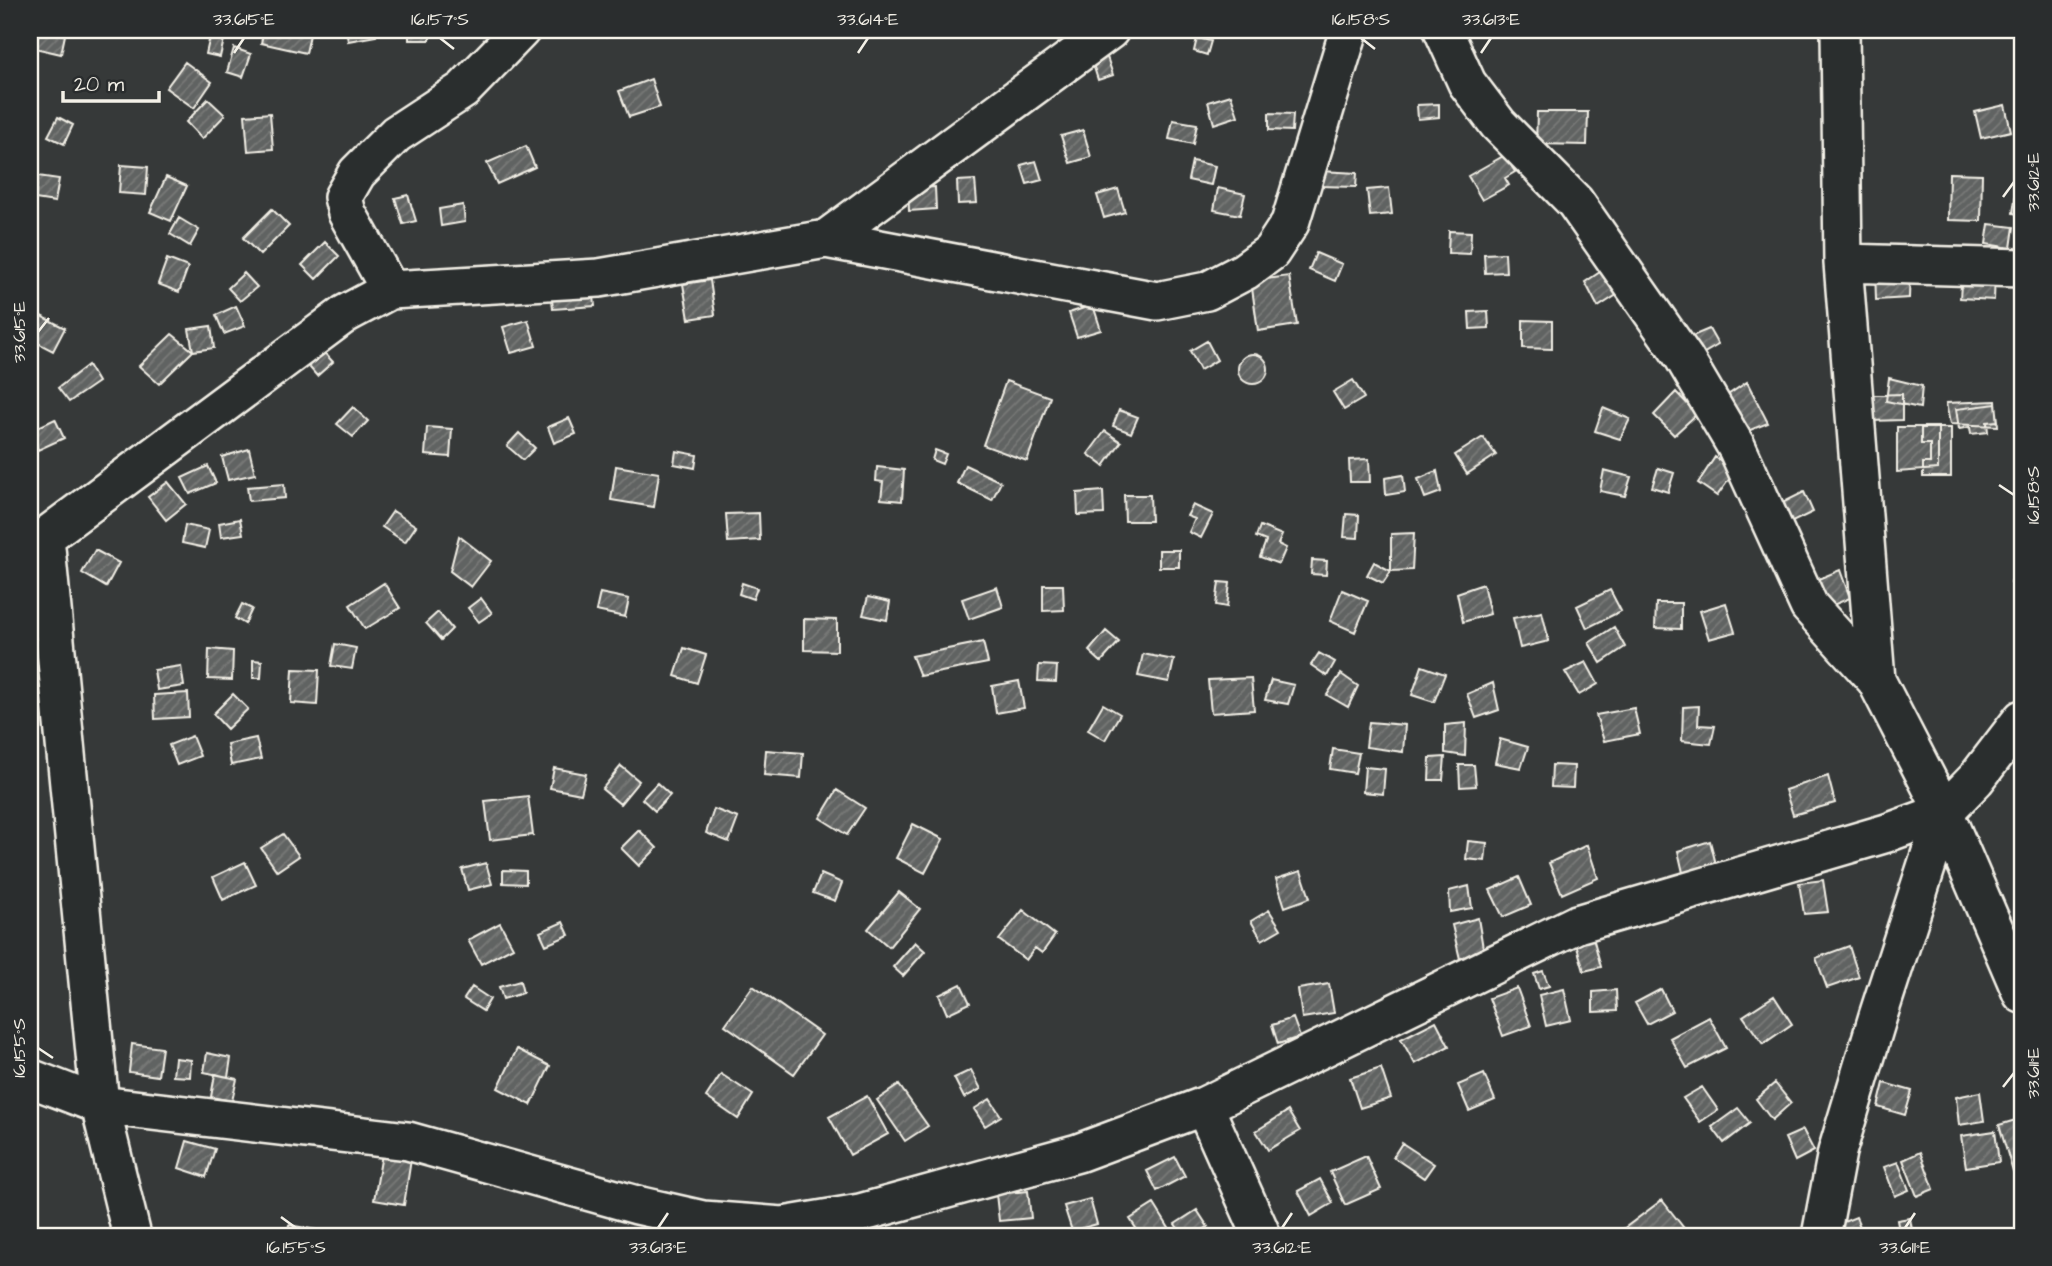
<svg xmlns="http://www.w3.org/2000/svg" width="2052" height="1266" font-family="'Architects Daughter',sans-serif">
<defs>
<pattern id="building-hatch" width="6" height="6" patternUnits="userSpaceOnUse" patternTransform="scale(1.75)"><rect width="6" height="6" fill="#616362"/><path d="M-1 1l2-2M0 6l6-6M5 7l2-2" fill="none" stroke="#787a78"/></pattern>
</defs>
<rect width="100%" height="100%" fill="#363939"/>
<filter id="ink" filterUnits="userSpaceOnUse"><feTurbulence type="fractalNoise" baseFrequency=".0143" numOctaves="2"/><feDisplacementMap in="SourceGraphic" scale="14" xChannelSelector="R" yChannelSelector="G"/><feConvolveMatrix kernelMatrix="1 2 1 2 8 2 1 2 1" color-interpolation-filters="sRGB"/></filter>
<g filter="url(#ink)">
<path fill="url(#building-hatch)" stroke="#f4f1e8" stroke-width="2" d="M39,30L65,35L61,54L35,48Z
M264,30H311L306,53L261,43Z
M346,30H375L376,36L348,41Z
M409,30H430V40H409Z
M597,30H611L606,37Z
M211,32L225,35L220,57L206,54Z
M1197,38L1211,41L1207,55L1194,51Z
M234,48L251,54L243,77L227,72Z
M1107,57L1113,75L1098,80L1092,61Z
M185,62L212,82L194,108L166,88Z
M651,79L660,107L629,117L619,91Z
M1231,95L1238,116L1214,124L1208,102Z
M208,99L225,115L202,139L186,122Z
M1439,104V117L1418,119L1417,105Z
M2005,105L2011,131L1981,138L1975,112Z
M1537,112H1588L1587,145L1536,144Z
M270,113L273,149L248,151L245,115Z
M1269,113L1293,114L1292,131L1269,130Z
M58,117L73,125L64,144L48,136Z
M1173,120L1197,124L1193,144L1169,139Z
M1083,130L1091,157L1070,163L1061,136Z
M526,146L535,167L497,184L487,163Z
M1505,155L1515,172L1505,178L1509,185L1482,200L1468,176Z
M1036,161L1042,180L1027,184L1021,165Z
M1192,161L1215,166L1211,185L1188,180Z
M121,165L148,167L146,195L119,193Z
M1321,171L1357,173L1356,187L1320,186Z
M1949,173L1982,174L1981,221L1948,220Z
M38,176L59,179L55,202L35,199Z
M166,177L187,186L171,221L150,212Z
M975,180L977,203L958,204L957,181Z
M935,187L936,209L909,211L908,189Z
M1218,188L1245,194L1240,215L1214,210Z
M1389,188L1392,214L1370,216L1367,190Z
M1118,189L1125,212L1104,218L1097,195Z
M2016,193L2022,194V215L2013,213Z
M408,195L416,221L403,224L395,198Z
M463,205L465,222L441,226L439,209Z
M272,209L289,226L260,255L243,238Z
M179,218L199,230L190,246L170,234Z
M1989,224L2014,227L2011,248L1986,244Z
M1449,231L1471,232L1470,254L1448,253Z
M325,242L339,256L316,279L302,265Z
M1316,253L1342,264L1335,281L1309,270Z
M1505,253L1506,272L1485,273L1484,254Z
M167,259L188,267L179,292L158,284Z
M1612,264L1626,289L1598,307L1585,282Z
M1875,268H1910L1909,298L1876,300Z
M1962,272L1995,274L1994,300L1960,298Z
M244,273L257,287L240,301L228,288Z
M1289,276L1297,325L1258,331L1251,281Z
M710,280L715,315L689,319L683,284Z
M593,286L595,306L553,309L551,289Z
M1093,305L1101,330L1077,337L1069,313Z
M236,306L245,326L224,334L216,315Z
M1488,311L1489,328L1470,329L1469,312Z
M37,314L65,328L53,351L30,339V329Z
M528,320L536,346L511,353L503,327Z
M1523,320L1552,321V349L1523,348Z
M211,326L214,348L193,351L189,329Z
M1709,329L1718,345L1699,356L1690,337Z
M172,334L193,351L159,384L139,366Z
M1207,341L1217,360L1200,370L1190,351Z
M319,347L333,362L317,376L304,361Z
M1238 369a15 15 0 1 1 30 0a15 15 0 1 1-30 0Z
M88,365L98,382L69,402L58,388Z
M1889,378L1922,386L1920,408L1886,401Z
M1353,380L1364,398L1344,410L1333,392Z
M1006,381L1050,397L1027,461L983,445Z
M1747,382L1768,423L1740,434L1719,401Z
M1676,392L1697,414L1674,435L1654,415Z
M1902,394V420L1871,421V395Z
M1996,401L1998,426L1950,424L1946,403Z
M1996,404L1998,421L1987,422L1988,432L1971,434L1970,427L1959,429L1956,409Z
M353,407L368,421L353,437L337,424Z
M1603,408L1630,419L1620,439L1595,431Z
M1119,410L1138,417L1131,433L1113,426Z
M569,418L576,434L554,443L548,427Z
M55,419L64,438L38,450L30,431Z
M427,427L452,429L450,457L425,455Z
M1897,427H1938V469L1897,472Z
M1921,428H1951V477H1923V463H1930V444H1921Z
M1105,431L1121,442L1104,466L1088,454Z
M519,433L535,448L523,460L507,446Z
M1483,437L1496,455L1467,474L1455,455Z
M249,449L255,474L228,480L222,457Z
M935,450L946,454L942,464L932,460Z
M676,451L697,455L695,468L674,464Z
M1715,457L1735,471L1717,496L1698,483Z
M1369,459L1370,482H1350L1349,460Z
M965,465L1001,482L992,500L957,483Z
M208,466L216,483L190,494L182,478Z
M616,466L659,473L654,507L611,500Z
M877,467L904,470L902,501L881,499L883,482L876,481Z
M1658,468L1674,473L1668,492L1652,487Z
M1604,470L1631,477L1625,496L1600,491Z
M1437,471L1441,492L1425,498L1418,479Z
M1403,475L1405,492L1386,495L1385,478Z
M168,482L186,504L166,520L148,497Z
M284,484L285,498L249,501L247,487Z
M1103,491L1104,514L1078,515L1077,493Z
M1804,492L1813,512L1784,526L1776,506Z
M1124,495H1150L1151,521H1125Z
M1193,505L1213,514L1201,538L1189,532L1195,519L1187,516Z
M393,511L416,526L405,542L382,527Z
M759,513L760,540L728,542L726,514Z
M1346,514L1359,515L1358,538L1344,537Z
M240,519L243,534L221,537L219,523Z
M185,525L209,530L205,548L182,543Z
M1260,526L1282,535L1278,544L1286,548L1279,564L1260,557L1266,541L1256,537Z
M1414,533L1412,570L1391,571V534Z
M459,536L491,561L471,587L450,571Z
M2022,542V586L2011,583Z
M95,550L119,563L106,587L82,573Z
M1159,550H1179V567H1159Z
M1312,560L1327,561L1326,575L1311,574Z
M1374,562L1391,571L1383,583L1367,575Z
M1840,570L1850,598L1821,610L1811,582Z
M1219,582L1230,583L1227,607L1216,605Z
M384,583L400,608L365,629L350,605Z
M742,583L757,588L753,599L739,594Z
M1483,584L1490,614L1463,622L1457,593Z
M1043,585H1063L1064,610L1043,611Z
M997,587L1003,607L969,619L962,599Z
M1342,590L1368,601L1355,632L1330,621Z
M1610,590L1621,611L1587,628L1577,606Z
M600,593L629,599L625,617L596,611Z
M868,597L890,602L887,620L863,615Z
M481,598L492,613L479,622L468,608Z
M1656,603H1681V629L1655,628Z
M1726,603L1735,632L1709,639L1700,611Z
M242,604L252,609L245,624L235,618Z
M438,612L452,629L441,640L426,623Z
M1542,612L1549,641L1520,648L1513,618Z
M804,619L837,620V651L804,650Z
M1614,627L1625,647L1601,663L1589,643Z
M1106,631L1119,642L1101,662L1089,651Z
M983,642L988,663L920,676L912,656Z
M335,644L356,648L352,669L331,666Z
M684,648L706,655L697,683L675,676Z
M209,649L233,651L232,680L208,679Z
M1319,653L1335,662L1327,676L1311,665Z
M1143,654L1174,660L1169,682L1138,676Z
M253,660L262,661L261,678H253Z
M1586,662L1598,684L1579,695L1565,672Z
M1039,665L1057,666L1056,682L1038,681Z
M181,666L184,686L157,690L154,670Z
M1422,666L1445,674L1434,702L1412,695Z
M293,669L319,670L317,705L291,703Z
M1341,674L1358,686L1348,707L1327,695Z
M1251,678L1254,710L1211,713L1208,680Z
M1271,680L1294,685L1288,704L1265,700Z
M1019,681L1024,708L996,713L992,686Z
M1493,683L1499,710L1476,718L1467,694Z
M188,693L189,717L155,719L154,695Z
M233,694L248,709L227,729L213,714Z
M1103,704L1120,714L1105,740L1088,730Z
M1699,706L1698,725L1715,726L1711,744L1682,741L1683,707Z
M1634,708L1640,734L1604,741L1596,715Z
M1369,722L1405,725L1403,752L1366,747Z
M1466,723L1465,756L1445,753V725Z
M192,736L200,756L177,765L169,745Z
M256,738L261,759L231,765L227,744Z
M1500,739L1528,747L1521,768L1495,763Z
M1333,749L1359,753L1355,773L1330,769Z
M766,750L803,753L801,778L764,775Z
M1445,757L1443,780H1429L1430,758Z
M1459,765H1474L1476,786L1460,787Z
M1552,765L1574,766L1573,788L1551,787Z
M621,766L639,781L620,804L602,789Z
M1365,767L1385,769L1383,794L1363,792Z
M554,768L586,774L581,794L550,788Z
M1828,776L1835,803L1793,815L1785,790Z
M657,783L670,795L655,811L642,799Z
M837,790L865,808L847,835L820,818Z
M528,796L533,835L490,840L485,801Z
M714,809L738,818L729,842L706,833Z
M913,824L943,839L925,873L896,858Z
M639,830L657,848L639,866L621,848Z
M283,834L299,856L277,871L261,848Z
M1468,841L1487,843L1485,861L1466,859Z
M1710,841L1717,868L1684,877L1678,851Z
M1587,845L1598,878L1562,894L1549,863Z
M245,862L256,885L223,900L213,877Z
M486,863L492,884L468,890L462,869Z
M503,870L526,871V884L503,883Z
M1301,871L1310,898L1285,907L1276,879Z
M821,874L842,883L835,901L813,893Z
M1519,877L1531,905L1503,917L1490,890Z
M1823,880L1828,912L1804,914L1799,883Z
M1469,886L1472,908L1450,912L1449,891Z
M899,892L920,909L889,947L868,929Z
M1023,910L1055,935L1042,953L1035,948L1026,960L999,940Z
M1269,910L1281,929L1262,940L1251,921Z
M1478,918L1484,954L1460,959L1452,925Z
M563,922L569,935L546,945L540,932Z
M500,923L513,947L481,964L468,940Z
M1593,937L1601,967L1584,971L1575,940Z
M915,942L925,951L903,976L893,967Z
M1849,946L1859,977L1827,988L1816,958Z
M1543,971L1549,986L1539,989L1534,974Z
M520,981L523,993L503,999L499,987Z
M961,984L970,1003L947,1014L939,995Z
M1329,984L1334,1013L1302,1018L1298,989Z
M753,986L822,1035L794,1074L725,1025Z
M472,987L490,999L483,1011L464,999Z
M1517,988L1531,1026L1503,1036L1489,998Z
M1564,989L1571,1020L1546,1026L1539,995Z
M1661,989L1672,1011L1647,1024L1635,1003Z
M1616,990L1617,1011L1593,1012V992Z
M1774,996L1792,1024L1763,1044L1743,1016Z
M1709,1017L1726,1048L1687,1068L1670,1038Z
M1293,1018L1300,1037L1278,1044L1272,1025Z
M1436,1021L1449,1046L1415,1064L1401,1039Z
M132,1044L162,1048L158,1076L129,1072Z
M517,1049L550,1066L531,1105L498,1088Z
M207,1053L231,1058L228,1077L204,1072Z
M175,1058L191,1060L190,1077L173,1076Z
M1381,1068L1391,1098L1360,1108L1350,1078Z
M971,1070L981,1089L964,1098L954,1078Z
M215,1074L237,1079L232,1101L211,1097Z
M721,1074L753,1095L738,1119L706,1097Z
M1484,1074L1495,1100L1469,1111L1458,1085Z
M1775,1083L1791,1103L1772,1120L1756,1099Z
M1884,1083L1912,1091L1905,1115L1878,1107Z
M899,1085L928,1126L905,1141L877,1100Z
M1702,1087L1718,1110L1700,1122L1683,1098Z
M1980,1092L1984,1121L1959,1125L1956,1097Z
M867,1096L888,1134L850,1155L829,1117Z
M990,1099L1001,1116L985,1126L974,1109Z
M1738,1108L1750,1123L1724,1143L1712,1127Z
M1288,1111L1300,1131L1268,1150L1256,1131Z
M2022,1118V1169L2013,1172L1999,1125Z
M1803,1130L1814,1151L1795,1161L1785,1138Z
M1995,1131L1999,1162L1966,1167L1961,1136Z
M187,1141L215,1149L206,1177L179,1168Z
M1402,1143L1434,1164L1424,1178L1393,1157Z
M1920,1152L1934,1189L1917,1196L1903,1160Z
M382,1154L411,1159L404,1205L374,1200Z
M1366,1156L1381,1189L1345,1205L1330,1172Z
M1175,1157L1185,1176L1157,1191L1147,1171Z
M1898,1162L1909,1190L1895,1196L1884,1167Z
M1320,1179L1333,1203L1311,1216L1298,1191Z
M1028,1191L1031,1218L999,1221L996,1194Z
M1090,1199L1097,1224L1072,1231L1064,1206Z
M1662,1200L1690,1236H1620L1618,1233Z
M1154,1204L1172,1233L1166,1236H1141L1130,1219Z
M1197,1210L1208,1227L1192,1236H1183L1175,1224Z
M1856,1217L1863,1234L1858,1236H1840L1836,1225Z
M1910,1218L1913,1236H1900L1897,1220Z
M289,1225L317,1230L316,1236H287Z"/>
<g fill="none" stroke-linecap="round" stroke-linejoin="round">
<defs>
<path id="street" d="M1443,30L1467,83L1498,124L1575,202L1684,358L1737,448L1809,606L1876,680
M1840,30L1843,263L1876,680L1944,812L2022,994
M826,239L1157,301L1207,291L1245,271L1271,252L1290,223L1349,30
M1843,263L2022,268
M390,290L347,213L343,197L357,173L396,134L463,90L521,30
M45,537L100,1105L132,1236
M30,552L45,537L345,314L390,290L599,278L826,239L1110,30
M30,1078L100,1105L408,1141L637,1205L703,1220L783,1226L860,1213L1078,1153L1204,1106L1577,924L1887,833L1944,812
M1204,1106L1262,1236
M1821,1236L1837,1152L1878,1016L1944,812L1976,779L2022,719"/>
</defs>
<use href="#street" stroke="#f4f1e8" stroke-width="42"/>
<use href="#street" stroke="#2a2d2e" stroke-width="37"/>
</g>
</g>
<path fill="none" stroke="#f4f1e8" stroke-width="2.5" d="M440,38L454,49M1361,38L1375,49M234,53L244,38M858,53L868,38M1481,53L1491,38M2003,197L2014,182M38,332L49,318M1999,485L2014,495M38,1048L53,1058M2003,1087L2014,1073M281,1217L296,1228M658,1228L668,1213M1282,1228L1292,1213M1905,1228L1915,1213"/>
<rect width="2052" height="1266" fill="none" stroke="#2a2d2e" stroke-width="77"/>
<path d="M63 91v10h96v-10" fill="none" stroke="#f4f1e8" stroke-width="3.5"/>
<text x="74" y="91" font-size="21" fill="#f4f1e8" stroke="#2a2d2e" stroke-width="5" paint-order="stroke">20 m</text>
<rect x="38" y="38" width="1976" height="1190" fill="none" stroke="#f4f1e8" stroke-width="2.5"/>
<g font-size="18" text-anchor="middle" fill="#f4f1e8">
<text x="244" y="25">33.615°E</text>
<text x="440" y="25">16.157°S</text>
<text x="868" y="25">33.614°E</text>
<text x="1361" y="25">16.158°S</text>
<text x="1491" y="25">33.613°E</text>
<text transform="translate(2033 182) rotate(-90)" y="6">33.612°E</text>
<text transform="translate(19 332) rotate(-90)" y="6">33.615°E</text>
<text transform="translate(2033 495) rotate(-90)" y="6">16.158°S</text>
<text transform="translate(19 1048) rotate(-90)" y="6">16.155°S</text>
<text transform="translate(2033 1073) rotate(-90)" y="6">33.611°E</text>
<text x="296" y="1253">16.155°S</text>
<text x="658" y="1253">33.613°E</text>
<text x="1282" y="1253">33.612°E</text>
<text x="1905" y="1253">33.611°E</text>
</g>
</svg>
